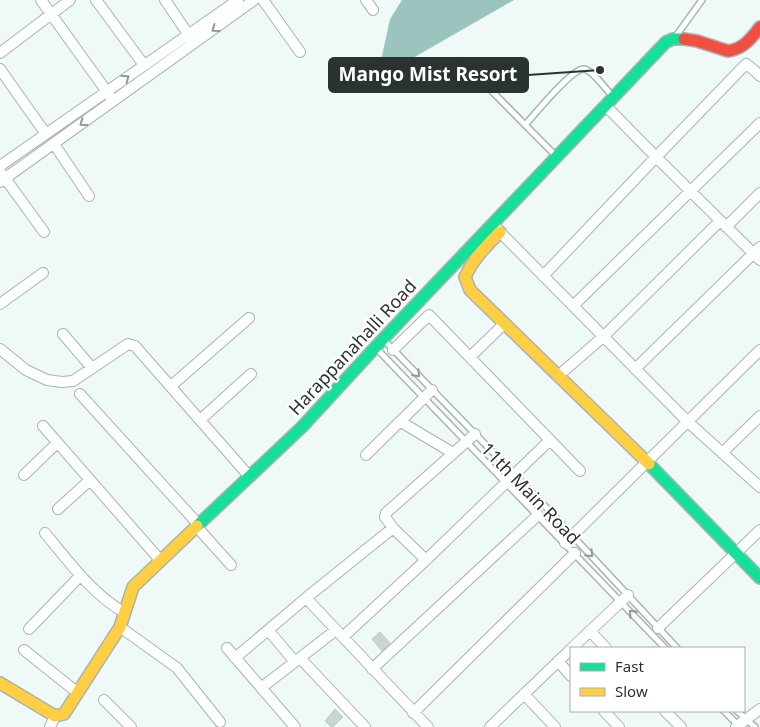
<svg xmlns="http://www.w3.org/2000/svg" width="760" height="727" font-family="'Noto Sans',sans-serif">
<rect width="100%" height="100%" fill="#effaf8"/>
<path fill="#9cc4be" d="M402,0H514L399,66L380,65L390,19Z"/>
<path fill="#c6d6d3" stroke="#c2cbc9" d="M380,632L390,643L382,651L372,639Z
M335,709L343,717L333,727H331L325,721Z"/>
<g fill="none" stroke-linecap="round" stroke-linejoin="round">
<defs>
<path id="lane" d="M676,36L702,0
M462,61L556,156
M525,125C535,114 572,68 584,69C592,70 606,89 612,96
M383,339L544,505L677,648
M376,348L665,648
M724,711L740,727
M737,711L755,727"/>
<path id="street" d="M41,0L110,96
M96,0L144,65
M165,0L192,40
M263,0L300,52
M366,0L373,10
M0,53L70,0
M0,69L46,134
M760,76L754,70L746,64L656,157L760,260
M54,144L89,196
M0,166L238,0
M2,174L44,232
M0,182L254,0
M726,227L760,193
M496,228L687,421L760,487
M543,276L656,157L605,105
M0,304L43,273
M573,306L760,123
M63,334L92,368
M0,349L26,370L47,380L62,382L73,381L128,344L135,346L249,476
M393,350L429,315L580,471
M470,357L504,324
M635,369L760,247
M558,376L603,337L720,221
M171,386L249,318
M80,394L198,524
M200,420L251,374
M401,422L453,453
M43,426L160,560
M722,453L760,416
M366,455L432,390
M24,475L57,443
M58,509L90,480
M196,526L231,565
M45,533C69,562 92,594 125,613
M565,543L760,350
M426,560L393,528L385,517L386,513L475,434
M306,598L428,727
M120,627L177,668L220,722
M658,628L760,530
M29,629L80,576
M269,631L295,662
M590,631L606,648
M343,637L426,560L550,440
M227,648L295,727
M572,648L628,595
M24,650L78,693
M235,658L306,598L393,528
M300,658L365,727
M558,661L571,676
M372,669L538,515
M261,688L336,630
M524,694L555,727
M104,700L131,727
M604,711L619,727
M665,711L681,727
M413,713L575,553
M50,727L55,716
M490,727L571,649
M736,727L760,709"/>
<path id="fast" d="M649,464L760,578
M197,526L302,427L383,339L666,42L673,39H684"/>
<path id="slow" d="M500,232C486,246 473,259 465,277L470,290L649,464
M0,683L55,716L64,714L120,627L133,587L197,526"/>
<path id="jam" d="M684,39L697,41L728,51C743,49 751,39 760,27"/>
</defs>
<use href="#lane" stroke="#abb3b2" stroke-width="8"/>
<use href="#street" stroke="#abb3b2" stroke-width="12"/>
<use href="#fast" stroke="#abb3b2" stroke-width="14"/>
<use href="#slow" stroke="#abb3b2" stroke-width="14"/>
<use href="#jam" stroke="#abb3b2" stroke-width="14"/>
<use href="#lane" stroke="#fdfefe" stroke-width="5"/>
<use href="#street" stroke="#fdfefe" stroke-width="10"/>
<use href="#fast" stroke="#16e098" stroke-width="11"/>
<use href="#slow" stroke="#ffcf43" stroke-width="11"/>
<use href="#jam" stroke="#f24e42" stroke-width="11"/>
</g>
<defs><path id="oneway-chevron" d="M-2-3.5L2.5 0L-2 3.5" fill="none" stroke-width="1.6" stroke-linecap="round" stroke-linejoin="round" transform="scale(1.25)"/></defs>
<g stroke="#949898">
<use href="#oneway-chevron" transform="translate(215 29) rotate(144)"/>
<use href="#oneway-chevron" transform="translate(126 78) rotate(-36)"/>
<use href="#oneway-chevron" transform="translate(83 123) rotate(144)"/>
<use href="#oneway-chevron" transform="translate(417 374) rotate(46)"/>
<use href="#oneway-chevron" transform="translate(590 554) rotate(47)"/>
<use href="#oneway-chevron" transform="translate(632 613) rotate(-133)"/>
</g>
<g text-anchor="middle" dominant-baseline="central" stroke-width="4.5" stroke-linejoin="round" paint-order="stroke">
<g font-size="18" fill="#2b3332" stroke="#fff">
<text transform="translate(352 347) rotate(-47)">Harappanahalli Road</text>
<text transform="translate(531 493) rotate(46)">11th Main Road</text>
</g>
</g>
<path fill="none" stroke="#2b3332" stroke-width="2" d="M600 70L528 75"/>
<circle fill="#2b3332" stroke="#fff" stroke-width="2" cx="600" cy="70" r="5"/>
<rect fill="#2b3332" stroke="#2b3332" stroke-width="2" x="329" y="58" width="199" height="34" rx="5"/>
<g font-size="19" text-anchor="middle" font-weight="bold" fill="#fff">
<text x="428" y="81">Mango Mist Resort</text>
</g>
<rect x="570" y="647" width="175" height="65" fill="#ffffff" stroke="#aaadad"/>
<rect x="580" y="663" width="25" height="8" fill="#16e098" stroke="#aaadad"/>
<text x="615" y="672" font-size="15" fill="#2b3332">Fast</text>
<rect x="580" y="688" width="25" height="8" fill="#ffcf43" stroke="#aaadad"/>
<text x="615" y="697" font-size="15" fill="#2b3332">Slow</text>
</svg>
